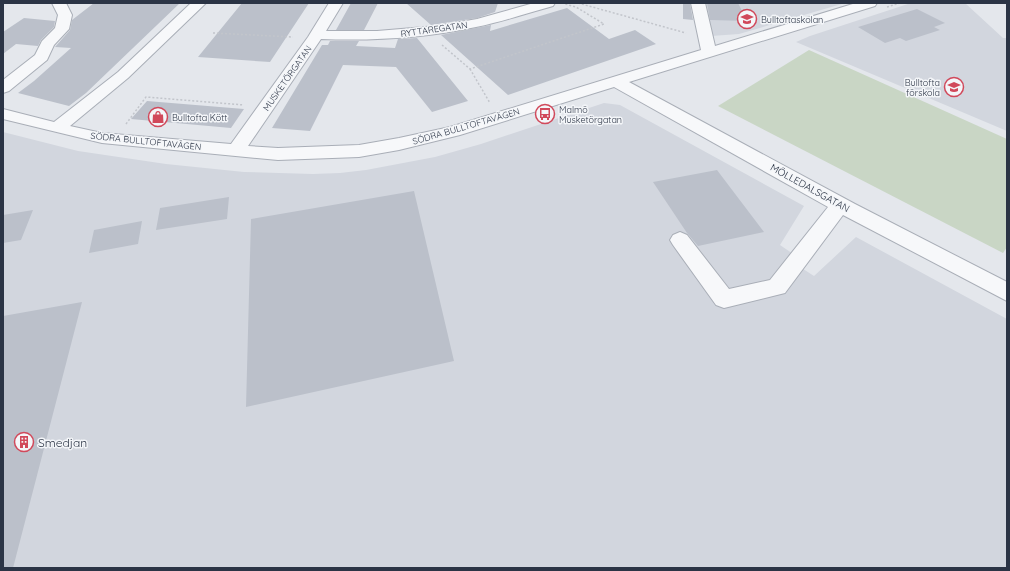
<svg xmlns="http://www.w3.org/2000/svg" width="1010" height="571" font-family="Quicksand,sans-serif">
<rect width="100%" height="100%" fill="#e4e7ec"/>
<path fill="#d2d6de" d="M698,3H845L739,34L711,36Z
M911,3H965L1003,38H1007V131L796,42L810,36Z
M604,103L620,105L804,206L780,245L802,260L797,265L814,276L856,237L1007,319V568H3V132L78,151L166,164L244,172L313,174L340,173L366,170L435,157L481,144Z"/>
<path fill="#c9d6c5" d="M809,50L1007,139V247L1003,253L718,106Z"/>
<path fill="#bbc0ca" d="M94,3H180L86,93L69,106L18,93L34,81L71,48L55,47L70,30L72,20Z
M242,3H309L270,62L198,57Z
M351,3H378L364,30H336Z
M406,3H498L495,12L477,18L431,25Z
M683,3H690L693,20L683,19Z
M707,3H738L747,21L710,20Z
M567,8L609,39L635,30L656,44L508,95L441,35L491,25L490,31Z
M917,9L945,23L934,27L940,30L906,41L900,38L885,43L858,27Z
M24,18L55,21L54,27L41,40L38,46L16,44L3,54V32Z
M417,38L468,101L432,112L396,67L343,65L310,131L272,128L322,45H328L330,41H359L356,46L395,48L398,39Z
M147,101L244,109L231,128L131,119Z
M717,170L764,232L698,246L687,233L653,182Z
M414,191L454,361L246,407L251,219Z
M229,197L227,219L156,230L160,208Z
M33,210L21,240L3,243V215Z
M142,221L138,244L89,253L94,230Z
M82,302L13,568H3V316Z"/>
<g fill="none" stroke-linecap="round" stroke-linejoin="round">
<defs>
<path id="minor" d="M52,3H66L72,15L69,29L54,45L47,60L9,91L3,93V80L35,55L42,41L55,28L58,15Z
M191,3H206L128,78L70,126L102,133L231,144L308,37L329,3H343L326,31H377L437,26L477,19L534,3H555L553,6C527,13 502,22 476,27C425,38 373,41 321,39L248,146L278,148L359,145L399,138L450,127L701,50L691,3H705L715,46L856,3H877L875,6L629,82L855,204L1007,282V301L843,215L785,293L724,308L716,305L673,245L670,240L673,235L680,232L687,235L729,289L770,280L828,207L614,87L460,135L399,150L359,157L278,160L102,143L3,119V109L54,122L118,72Z"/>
</defs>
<use href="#minor" stroke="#a9aeb7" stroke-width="2"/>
<path stroke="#c2c5cb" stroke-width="1.5" stroke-dasharray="2 2" stroke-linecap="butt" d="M578,3L686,33
M887,7L900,3
M213,33L293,37
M442,45L470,69L604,24L576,7L565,4
M470,69L490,103
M126,124L146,97L244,105"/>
<use href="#minor" fill="#f7f8fa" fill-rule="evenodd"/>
</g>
<defs>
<symbol id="school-ring" viewBox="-11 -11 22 22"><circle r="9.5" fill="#f4f6f9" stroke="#d1495b" stroke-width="1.5"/><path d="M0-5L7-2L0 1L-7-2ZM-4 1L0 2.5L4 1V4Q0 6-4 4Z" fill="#d1495b"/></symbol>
<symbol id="bus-ring" viewBox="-11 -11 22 22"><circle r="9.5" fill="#f4f6f9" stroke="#d1495b" stroke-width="1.5"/><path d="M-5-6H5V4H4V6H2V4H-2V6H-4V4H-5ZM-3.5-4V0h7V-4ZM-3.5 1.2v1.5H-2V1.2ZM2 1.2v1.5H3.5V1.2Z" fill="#d1495b"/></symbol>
<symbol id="shop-ring" viewBox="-11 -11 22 22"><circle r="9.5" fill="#f4f6f9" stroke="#d1495b" stroke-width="1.5"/><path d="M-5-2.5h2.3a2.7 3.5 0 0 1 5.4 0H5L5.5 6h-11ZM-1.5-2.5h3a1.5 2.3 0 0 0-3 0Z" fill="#d1495b"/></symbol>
<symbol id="building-ring" viewBox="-11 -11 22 22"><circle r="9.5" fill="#f4f6f9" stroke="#d1495b" stroke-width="1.5"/><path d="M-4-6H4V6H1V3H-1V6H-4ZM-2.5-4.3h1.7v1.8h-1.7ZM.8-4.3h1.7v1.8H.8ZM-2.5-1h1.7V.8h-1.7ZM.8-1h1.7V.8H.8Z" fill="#d1495b"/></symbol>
</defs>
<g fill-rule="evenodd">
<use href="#school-ring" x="736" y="8" width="22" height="22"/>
<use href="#school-ring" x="943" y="76" width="22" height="22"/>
<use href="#bus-ring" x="534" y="103" width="22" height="22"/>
<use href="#shop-ring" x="147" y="106" width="22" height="22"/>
<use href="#building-ring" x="13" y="431" width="22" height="22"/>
</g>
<g text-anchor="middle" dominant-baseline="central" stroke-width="3" stroke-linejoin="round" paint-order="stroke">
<g font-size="9" fill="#2b3445" stroke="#f4f6f9" text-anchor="start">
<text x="761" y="19">Bulltoftaskolan</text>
<text x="940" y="82" text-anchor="end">Bulltofta<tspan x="940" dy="10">förskola</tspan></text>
<text x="559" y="109">Malmö<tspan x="559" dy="10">Musketörgatan</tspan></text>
<text x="172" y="117">Bulltofta Kött</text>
</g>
<g font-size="9" fill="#2b3445" stroke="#f4f6f9">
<text transform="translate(434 29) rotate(-8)">RYTTAREGATAN</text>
<text transform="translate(287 78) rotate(-55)">MUSKETÖRGATAN</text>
<text transform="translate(466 126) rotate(-16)">SÖDRA BULLTOFTAVÄGEN</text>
<text transform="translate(146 141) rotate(6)">SÖDRA BULLTOFTAVÄGEN</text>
</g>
<g font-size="10" fill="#2b3445" stroke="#f4f6f9">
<text transform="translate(810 188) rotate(29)">MÖLLEDALSGATAN</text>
</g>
<g font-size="12" fill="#2b3445" stroke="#f4f6f9" text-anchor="start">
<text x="38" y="442">Smedjan</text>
</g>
</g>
<rect width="1010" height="571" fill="none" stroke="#2b3445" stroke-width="8"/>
</svg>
